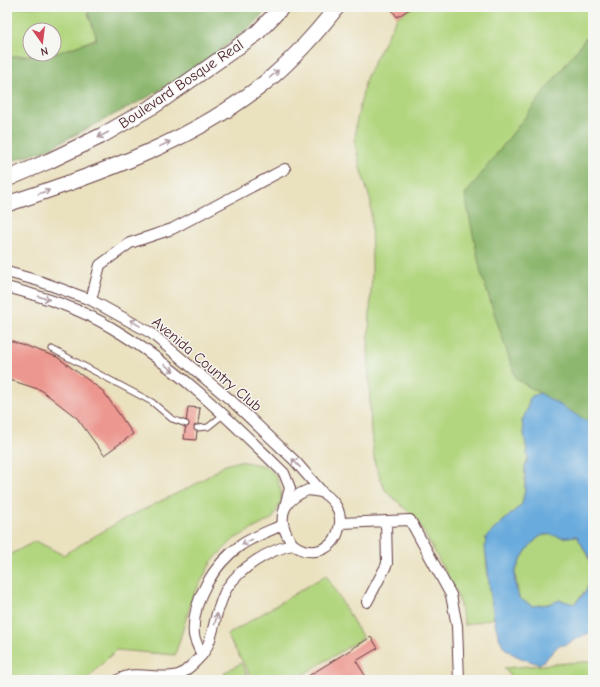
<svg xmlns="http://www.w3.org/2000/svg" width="600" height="687" font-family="'Comic Neue',sans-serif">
<rect width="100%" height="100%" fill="#f6f6f2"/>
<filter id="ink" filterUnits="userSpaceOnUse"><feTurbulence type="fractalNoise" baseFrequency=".025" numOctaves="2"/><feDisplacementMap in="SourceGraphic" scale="8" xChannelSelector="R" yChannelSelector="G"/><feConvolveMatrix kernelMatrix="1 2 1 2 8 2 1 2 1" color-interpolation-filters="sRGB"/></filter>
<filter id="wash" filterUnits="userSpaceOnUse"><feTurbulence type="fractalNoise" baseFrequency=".012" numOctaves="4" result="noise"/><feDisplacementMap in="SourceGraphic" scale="16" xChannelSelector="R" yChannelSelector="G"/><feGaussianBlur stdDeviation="0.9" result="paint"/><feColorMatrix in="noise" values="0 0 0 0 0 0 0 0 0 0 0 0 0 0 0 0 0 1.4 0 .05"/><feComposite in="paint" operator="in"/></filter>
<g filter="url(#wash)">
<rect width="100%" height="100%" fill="#eae1bf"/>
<path fill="#b2d67f" stroke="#7e7a55" d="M7,7H86L97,38L63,52L54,53V30H30V54H42L7,57Z
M413,7H593V29L530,111L516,379L540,393L530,397L527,410L522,421L528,458L525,467V489L522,504L486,537C484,563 491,592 495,618L465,625L457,593L417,520L385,490L375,464L371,433L368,350L372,273L371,202L361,171L355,143L356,124L366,78L397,17Z
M240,461L265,466L276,475L281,491V502L273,518L234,539L212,561L193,596L175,655L116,650L86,680H7V556L36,541L63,555L122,520L196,484L225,465Z
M552,534L563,537L577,536C594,567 600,577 574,604L560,600L549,604L532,606L519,599L515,573L521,559L528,548L540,536Z
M326,575L363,638L294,680H253L227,635Z
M593,661V680H514L504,668Z
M241,663L250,680H228L224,673Z"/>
<path fill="#8db76e" stroke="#6c6b4c" d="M86,7H269L253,25L199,66L148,97L44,151L7,162V57L54,54L97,39Z
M593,29V425L516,379L481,273L465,195Z"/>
<path fill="#69abdd" stroke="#5a6584" d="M540,393L593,425V565L577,536C572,536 567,538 562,537C555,536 548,533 541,536C531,541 517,563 515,574C514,582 517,591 519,598L532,606L549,604L560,600L574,604L584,594L593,580V631L564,645L558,646L545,660L539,664C527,660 514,657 505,648C491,633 489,570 485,548L486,537L522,504L525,489V467L528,458L522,421L527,410L530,397Z"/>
<g id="blocks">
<path fill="#ec978f" d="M390,7H413L397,17Z
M7,339L57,357L103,391L133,434L104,455L77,418L41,390L7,379Z
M188,407L200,408L196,440L184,439Z
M371,637L378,648L356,661L368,680H302Z"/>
</g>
</g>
<g filter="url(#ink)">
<use href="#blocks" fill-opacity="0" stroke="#623c41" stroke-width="1"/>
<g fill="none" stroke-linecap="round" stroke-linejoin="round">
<defs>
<path id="lane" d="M52,349L152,402L172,419L186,424
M197,428L208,427L223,415"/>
<path id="street" d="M7,272L39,281L91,300L151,333L234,403L295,461L322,492
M7,287C43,297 79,308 112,328C176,366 231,421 284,473L290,488L285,506
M91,300L100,265L130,243L172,229L285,169
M308,490C312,491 319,491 323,493C337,502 344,516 338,532C332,551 310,557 294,545C291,543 289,538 287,535C276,513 287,498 308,490Z
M341,523L410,520L451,595L457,626L459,680
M367,602L387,564L386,521
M202,655C199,649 195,641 194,635C191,601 214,564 241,545C253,537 269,531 282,525
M118,680C136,669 158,681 178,675C185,673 196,661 201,656C211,644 213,628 217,613C220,605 223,595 227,588C241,567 269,550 292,545"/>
<path id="secondary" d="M7,179L49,161L101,136L155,105L256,34L282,7
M7,204C100,173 197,141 273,76C297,55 318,31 337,7"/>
</defs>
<use href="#lane" stroke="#623c41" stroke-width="7"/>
<use href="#street" stroke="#623c41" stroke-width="12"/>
<use href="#secondary" stroke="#623c41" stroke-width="17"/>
<use href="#lane" stroke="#fff" stroke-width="5"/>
<use href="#street" stroke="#fff" stroke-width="10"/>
<use href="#secondary" stroke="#fff" stroke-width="15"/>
</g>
<defs><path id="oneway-shaft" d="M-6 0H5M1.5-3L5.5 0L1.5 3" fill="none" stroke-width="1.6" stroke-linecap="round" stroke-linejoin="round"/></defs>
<g stroke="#ae9aa0">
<use href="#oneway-shaft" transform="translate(274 74) rotate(-42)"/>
<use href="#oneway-shaft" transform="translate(103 135) rotate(152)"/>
<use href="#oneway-shaft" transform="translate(165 144) rotate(-26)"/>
<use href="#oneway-shaft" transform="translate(44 192) rotate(-18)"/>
<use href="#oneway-shaft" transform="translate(44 298) rotate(17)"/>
<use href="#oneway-shaft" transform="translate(135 323) rotate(-149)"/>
<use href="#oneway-shaft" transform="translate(169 368) rotate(36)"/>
<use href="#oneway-shaft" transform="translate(296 463) rotate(-133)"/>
<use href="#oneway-shaft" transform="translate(247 542) rotate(153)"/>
<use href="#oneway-shaft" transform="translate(216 619) rotate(-75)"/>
</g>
</g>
<g text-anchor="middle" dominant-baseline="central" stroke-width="3" stroke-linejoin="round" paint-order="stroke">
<g font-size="15" fill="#4a1f2b" stroke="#f6f6f2">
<text transform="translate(181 84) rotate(-34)">Boulevard Bosque Real</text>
<text transform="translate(207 364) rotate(40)">Avenida Country Club</text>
</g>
</g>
<rect width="600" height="687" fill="none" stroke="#f6f6f2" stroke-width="24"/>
<g transform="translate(42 42) rotate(166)"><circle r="19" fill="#f6f6f2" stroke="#b1a0a2"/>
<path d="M0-3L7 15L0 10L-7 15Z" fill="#d1495b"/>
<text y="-6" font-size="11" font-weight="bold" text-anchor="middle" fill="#4a1f2b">N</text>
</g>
</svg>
